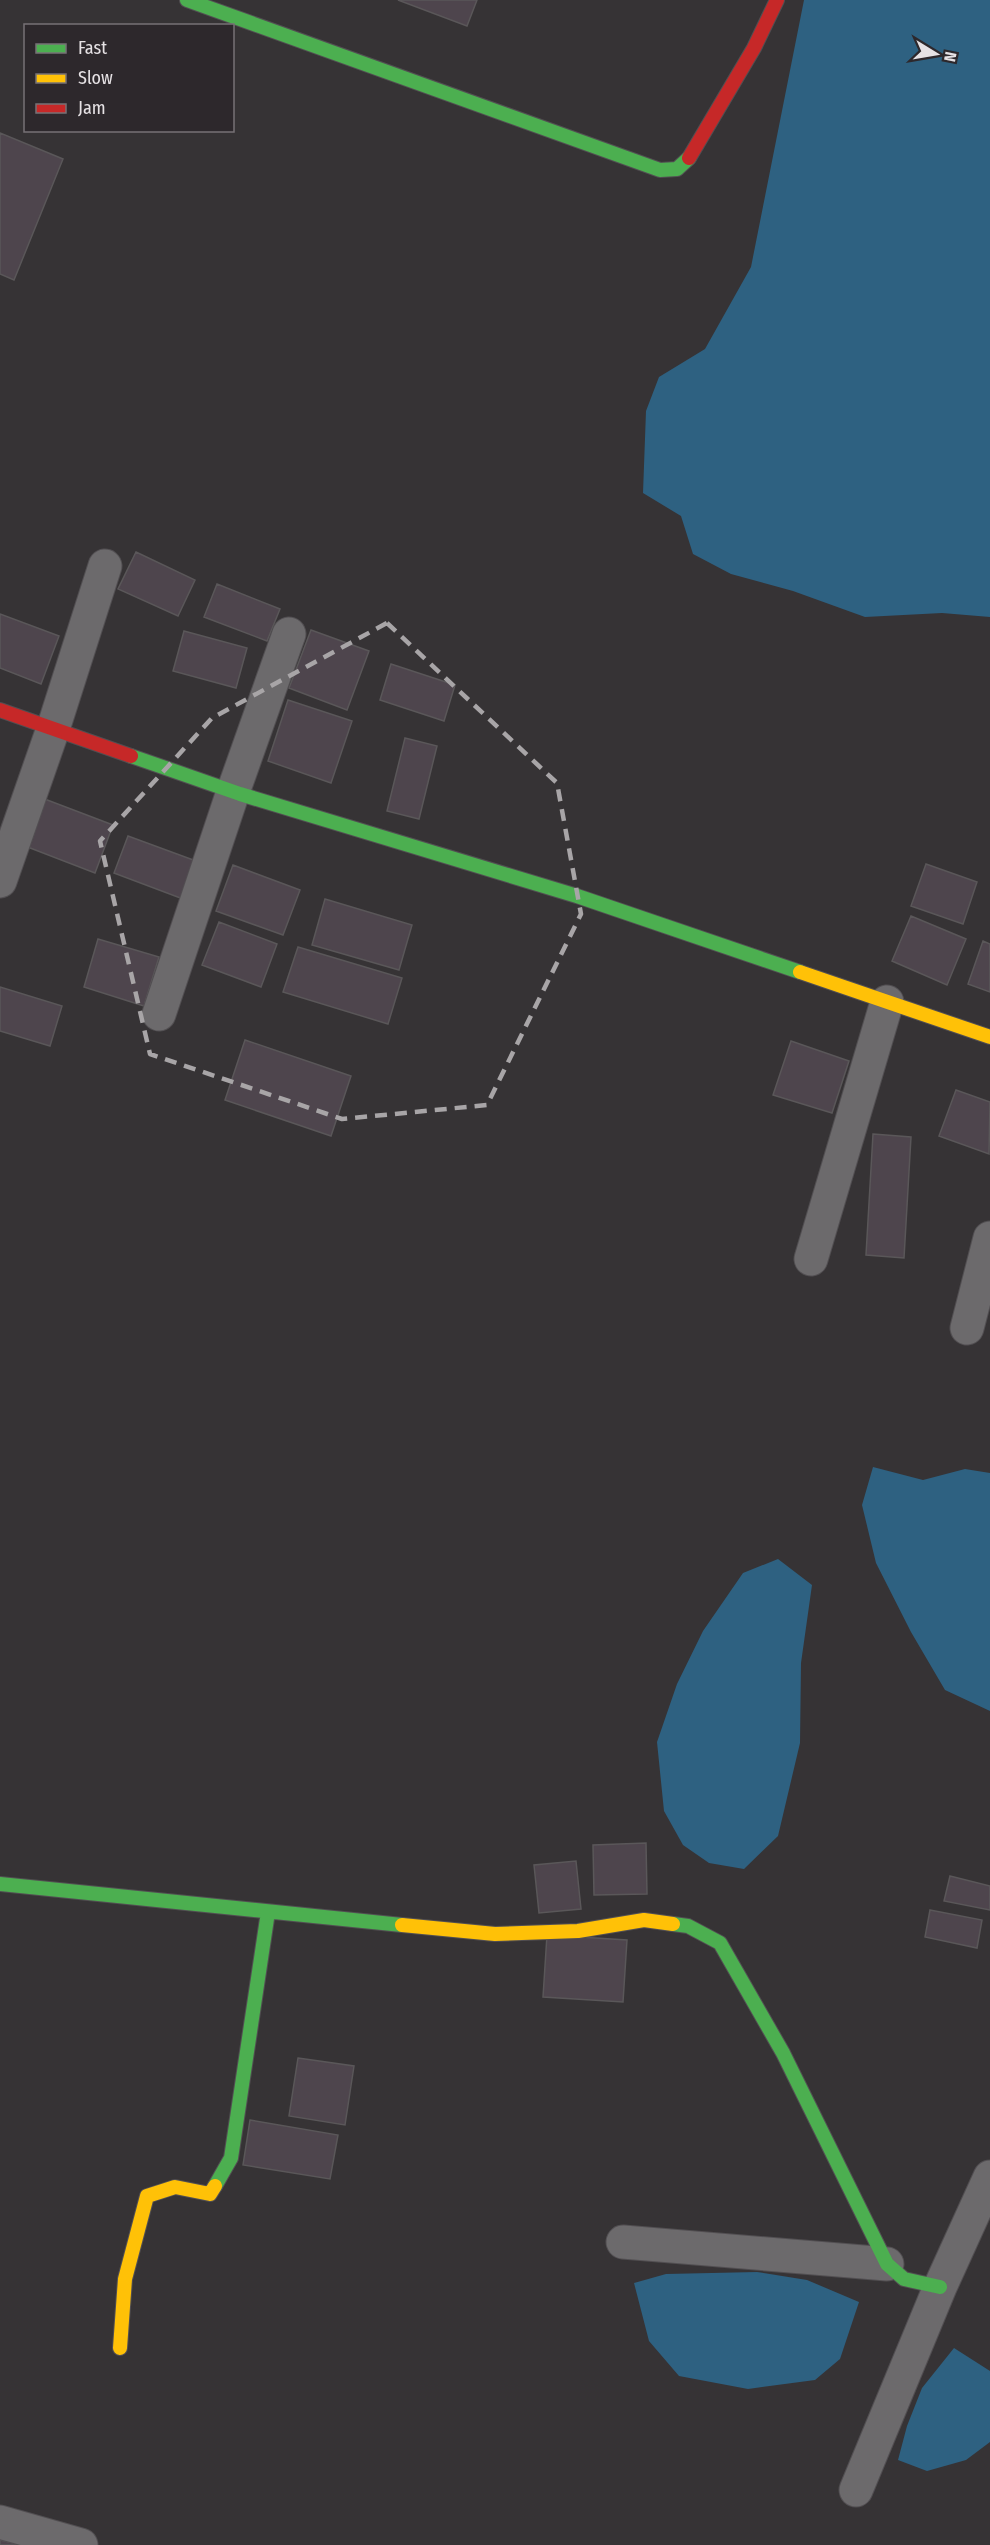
<svg xmlns="http://www.w3.org/2000/svg" width="990" height="2545" font-family="'Fira Sans Condensed',sans-serif">
<rect width="100%" height="100%" fill="#363335"/>
<path fill="#2e6181" d="M804,0H990V617L942,613L865,617L793,591L731,574L693,554L681,516L643,493L646,411L659,377L705,349L751,267Z
M873,1467L923,1480L965,1469L990,1473V1711L945,1690L911,1632L876,1563L862,1505Z
M778,1559L812,1585L801,1663L800,1743L778,1836L744,1869L709,1863L683,1845L664,1811L657,1742L677,1684L703,1631L743,1573Z
M757,2272L807,2280L859,2302L840,2359L815,2380L748,2389L679,2376L649,2341L634,2283L666,2274Z
M954,2348L990,2371V2442L966,2460L927,2471L898,2460L907,2426L922,2388Z"/>
<path fill="#4e454d" stroke="#5a5759" stroke-width="1.5" d="M398,0H477L467,26Z
M0,133L63,159L14,280L0,274Z
M136,552L195,580L178,616L118,589Z
M217,584L280,609L267,641L204,617Z
M0,614L59,636L41,684L0,668Z
M311,630L369,651L347,710L289,688Z
M184,631L247,648L236,688L173,671Z
M391,664L455,685L444,721L380,700Z
M288,700L352,721L331,783L268,761Z
M405,738L437,746L419,819L387,811Z
M42,798L113,825L95,873L25,846Z
M128,836L196,861L183,899L114,873Z
M926,864L977,882L963,924L911,906Z
M233,865L300,890L283,935L216,911Z
M325,899L412,925L399,970L312,945Z
M911,916L966,939L947,985L892,961Z
M219,922L277,944L261,987L202,965Z
M98,939L159,957L144,1006L84,987Z
M983,941L990,944V992L968,984Z
M298,947L402,978L388,1024L283,992Z
M0,987L62,1006L50,1046L0,1031Z
M245,1040L351,1076L331,1136L225,1100Z
M791,1041L849,1061L832,1113L773,1095Z
M956,1090L990,1102L989,1154L939,1136Z
M873,1134L911,1137L904,1258L866,1255Z
M646,1843L647,1894L594,1895L593,1845Z
M576,1861L581,1909L539,1913L534,1865Z
M950,1876L990,1886V1910L944,1901Z
M930,1910L982,1920L977,1948L925,1937Z
M547,1935L627,1940L623,2002L543,1997Z
M298,2058L354,2066L345,2125L289,2116Z
M250,2120L338,2135L330,2179L243,2165Z
M0,2540L22,2545H0Z"/>
<g fill="none" stroke-linecap="round" stroke-linejoin="round">
<defs>
<path id="street" d="M0,881L53,729L105,566
M159,1014L233,792L289,634
M811,1259L887,1002
M967,1328L990,1238
M623,2242L887,2264
M856,2490L940,2287L990,2177
M0,2522L81,2545"/>
<path id="fast" d="M187,0L660,170L677,169L689,158
M131,756L240,794L577,896L800,972
M0,1884L402,1925
M673,1924L688,1926L720,1943L783,2053L887,2264L904,2279L940,2287
M215,2186L231,2158L268,1912"/>
<path id="slow" d="M800,972L990,1037
M402,1925L495,1934L578,1931L644,1920L673,1924
M120,2348L125,2279L147,2196L175,2187L210,2194L215,2186"/>
<path id="jam" d="M689,158L754,48L777,0
M0,710L131,756"/>
</defs>
<use href="#street" stroke="#524f52" stroke-width="35"/>
<use href="#fast" stroke="#524f52" stroke-width="16"/>
<use href="#slow" stroke="#524f52" stroke-width="16"/>
<use href="#jam" stroke="#524f52" stroke-width="16"/>
<use href="#street" stroke="#6c6a6c" stroke-width="33"/>
<use href="#fast" stroke="#4caf50" stroke-width="14"/>
<use href="#slow" stroke="#ffc107" stroke-width="14"/>
<use href="#jam" stroke="#c62828" stroke-width="14"/>
</g>
<path fill="none" stroke="#a8a5a7" stroke-width="4.5" stroke-dasharray="12 8" stroke-linejoin="round" d="M387,623L557,783L581,914L487,1105L342,1119L150,1054L100,841L212,718Z"/>
<rect x="24" y="24" width="210" height="108" fill="#2d282c" stroke="#777276" stroke-width="1.5"/>
<rect x="36" y="44" width="30" height="9" fill="#4caf50" stroke="#777276" stroke-width="1.5"/>
<text x="78" y="54" font-size="18" fill="#e6e2e5">Fast</text>
<rect x="36" y="74" width="30" height="9" fill="#ffc107" stroke="#777276" stroke-width="1.5"/>
<text x="78" y="84" font-size="18" fill="#e6e2e5">Slow</text>
<rect x="36" y="104" width="30" height="9" fill="#c62828" stroke="#777276" stroke-width="1.5"/>
<text x="78" y="114" font-size="18" fill="#e6e2e5">Jam</text>
<g transform="translate(936 54) rotate(101)" stroke="#2d282c" stroke-width="4.5" paint-order="stroke">
<path d="M0-4.5L10 22L0 15L-10 22Z" fill="#e6e2e5"/>
<text y="-9" font-size="16" font-weight="bold" text-anchor="middle" fill="#e6e2e5">N</text>
</g>
</svg>
